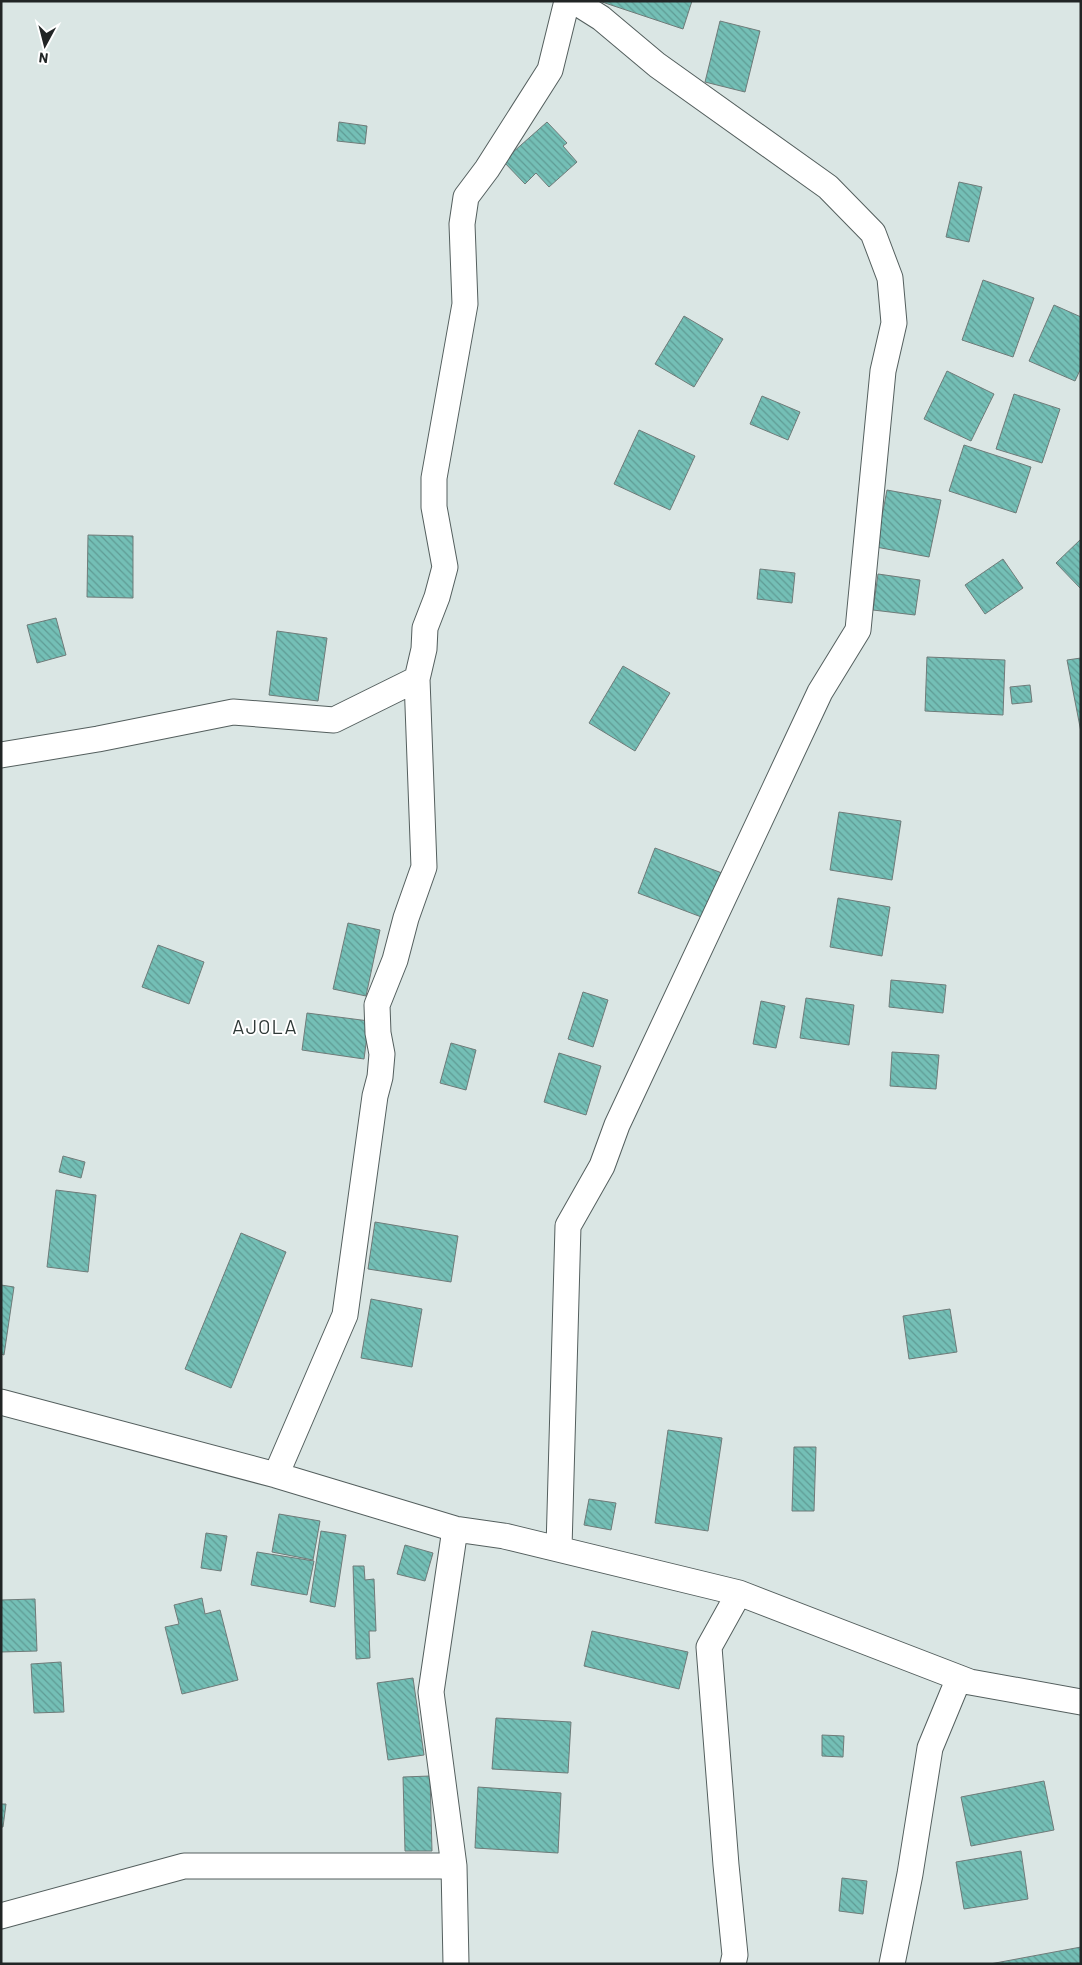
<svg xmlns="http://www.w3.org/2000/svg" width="1082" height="1965" font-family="Barlow,sans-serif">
<defs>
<pattern id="building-back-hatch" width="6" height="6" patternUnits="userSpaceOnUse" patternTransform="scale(1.25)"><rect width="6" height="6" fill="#74bfb6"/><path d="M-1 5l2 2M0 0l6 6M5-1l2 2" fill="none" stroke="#5f9b94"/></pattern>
</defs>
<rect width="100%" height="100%" fill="#dae6e4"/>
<path fill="url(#building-back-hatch)" stroke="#6f7b79" d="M599,1H692L683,29Z
M720,21L760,31L745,92L705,82Z
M339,122L367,126L365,144L337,141Z
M547,122L567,143L563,146L577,162L549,187L536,173L525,184L503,161Z
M959,182L982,187L969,242L946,237Z
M983,280L1034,298L1013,357L962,340Z
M1054,305L1081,317V368L1075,381L1029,361Z
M684,316L723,339L694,387L655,364Z
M947,371L994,394L971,441L924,419Z
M1014,394L1060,409L1042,463L996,449Z
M762,396L800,412L788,440L750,424Z
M639,430L695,456L670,510L614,484Z
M964,445L1031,467L1016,513L949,491Z
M887,490L941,500L929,557L876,547Z
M88,535L133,536V598L87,597Z
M1081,539V589L1056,563Z
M1003,559L1023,588L985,614L965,585Z
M760,569L795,573L792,603L757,599Z
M878,574L920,580L915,615L873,610Z
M56,618L66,655L37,663L27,625Z
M277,631L327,638L318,701L269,695Z
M927,657L1005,660L1003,715L925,711Z
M1081,658V732L1067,660Z
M623,666L670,693L635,751L589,723Z
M1030,685L1032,702L1012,704L1010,687Z
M839,812L901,821L892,880L830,870Z
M655,848L722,873L704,918L638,893Z
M838,898L890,907L882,956L830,947Z
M348,923L380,930L366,996L333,989Z
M158,945L204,962L189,1004L142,987Z
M891,980L946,985L943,1013L889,1007Z
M583,992L608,1000L593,1047L568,1039Z
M806,998L854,1005L849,1045L800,1038Z
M761,1001L785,1006L776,1048L753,1044Z
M307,1013L369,1021L364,1059L302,1050Z
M451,1043L476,1050L466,1090L440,1083Z
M892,1052L939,1055L936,1089L890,1086Z
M559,1053L601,1066L586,1115L544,1102Z
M63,1156L85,1162L81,1178L59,1172Z
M56,1190L96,1195L88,1272L47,1267Z
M375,1222L458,1236L451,1282L368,1269Z
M241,1233L286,1252L231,1388L185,1369Z
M1,1285L14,1287L4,1355L1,1354Z
M371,1299L422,1309L412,1367L361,1358Z
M950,1309L957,1352L909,1359L903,1316Z
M668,1430L722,1438L708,1531L655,1523Z
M794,1447H816L814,1511H792Z
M589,1499L616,1503L611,1530L584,1525Z
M279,1514L320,1521L313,1560L272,1552Z
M321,1531L346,1535L335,1607L310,1602Z
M206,1533L227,1536L221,1571L201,1568Z
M405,1545L433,1553L425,1581L397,1574Z
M257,1552L314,1561L307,1595L251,1585Z
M353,1566H364L365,1580L374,1579L376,1631H369L370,1658L356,1659Z
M202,1598L205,1614L220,1610L238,1680L182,1694L165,1627L179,1624L174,1605Z
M35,1599L37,1651L1,1652V1600Z
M592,1631L688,1652L679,1689L584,1666Z
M61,1662L64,1712L34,1713L31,1664Z
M413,1678L424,1755L388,1760L377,1683Z
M496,1718L571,1722L568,1773L492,1769Z
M822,1735L844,1736L843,1757L822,1756Z
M430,1776L432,1851H405L403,1777Z
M1044,1781L1054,1830L971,1846L961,1797Z
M478,1787L561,1793L558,1853L475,1848Z
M1,1804H6L3,1827H1Z
M1021,1851L1028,1899L964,1909L956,1862Z
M842,1878L867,1881L863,1914L839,1911Z
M1081,1947V1964H990Z"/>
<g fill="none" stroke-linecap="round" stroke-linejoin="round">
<defs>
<path id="minor" d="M1,755L98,739L233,712L334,720L417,679
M1,1402L276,1475L455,1529L504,1536L739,1593L970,1682L1081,1702
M276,1475L345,1315L375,1096L380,1077L382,1054L378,1033L377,1005L395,960L406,918L424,867L417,679L424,649L425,628L437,597L445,567L434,507V478L465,304L462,224L466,197L487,169L550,70L567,1
M455,1529L431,1692L454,1866L456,1964
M559,1548L568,1226L602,1166L617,1125L820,692L858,630L883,371L894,323L890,278L873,233L828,187L657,65L601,18L574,1
M1,1916L184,1866H454
M733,1964L735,1955L726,1865L709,1647L739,1593
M892,1964L910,1874L930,1748L959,1678"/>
</defs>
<use href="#minor" stroke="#545f5e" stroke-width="27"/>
<use href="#minor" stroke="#fff" stroke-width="25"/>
</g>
<g text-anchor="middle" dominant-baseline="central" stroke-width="4" stroke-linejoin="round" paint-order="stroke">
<g font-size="20" letter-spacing="1" fill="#303a38" stroke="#fff">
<text x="265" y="1026">AJOLA</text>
</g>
</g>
<rect width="1082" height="1965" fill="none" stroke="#212525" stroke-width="5"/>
<g transform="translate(45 45) rotate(187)" stroke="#ffffff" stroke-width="4" paint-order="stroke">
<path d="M0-4L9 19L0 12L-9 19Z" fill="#212525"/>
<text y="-8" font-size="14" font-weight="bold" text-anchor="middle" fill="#212525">N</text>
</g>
</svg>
